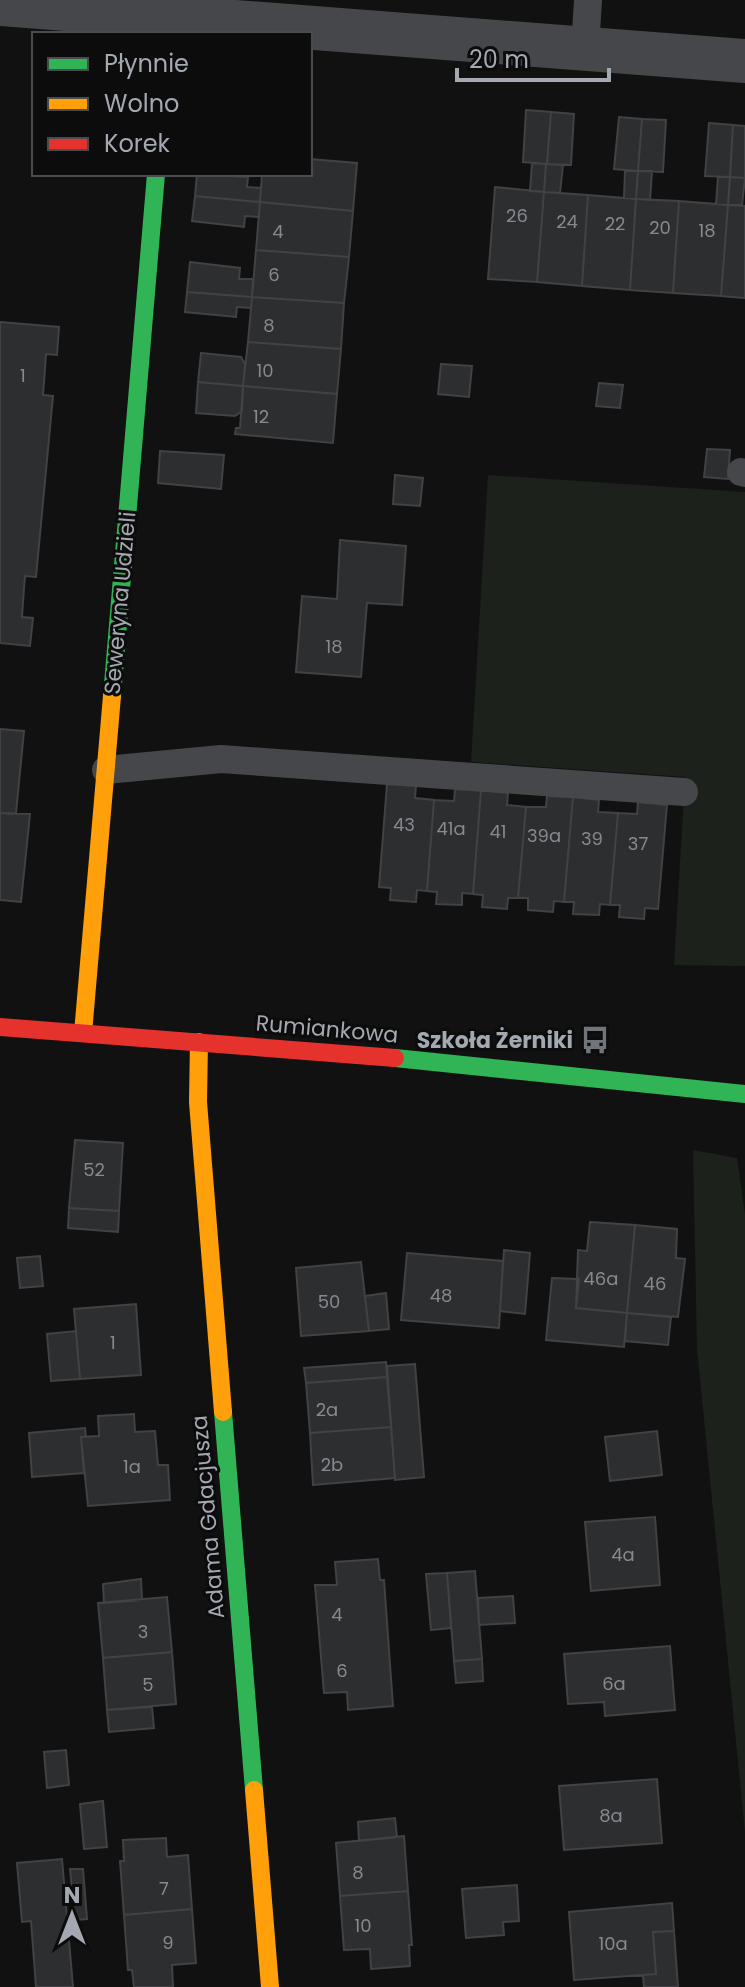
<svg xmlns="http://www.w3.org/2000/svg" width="745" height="1987" font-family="Poppins,sans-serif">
<rect width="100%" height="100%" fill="#111112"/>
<path fill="#1c211c" d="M488,475L745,492V966L674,965L685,777L471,762Z
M693,1150L737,1158L745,1214V1832L697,1349Z"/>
<path fill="#2d2e2f" stroke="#414245" stroke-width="2" d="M526,110L551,112L547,164L523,162Z
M551,112L574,114L571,165L547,164Z
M619,117L642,119L638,171L614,169Z
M642,119L666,120L663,172L638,171Z
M709,123L733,125L730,177L705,176Z
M733,125L745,126V178L730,177Z
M310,159L357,163L353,211L260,202L262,174H310Z
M532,163L546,164L544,192L530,191Z
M546,164L563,165L560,193L544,192Z
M625,170L638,171L636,199L624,198Z
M638,171H652L650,200L636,199Z
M197,174L248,177L247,187L261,188L260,202L195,196Z
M718,177H730L728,205L716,204Z
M730,177L745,178L742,205H728Z
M495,187L544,192L537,282L488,279Z
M544,192L588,195L582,286L537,282Z
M588,195L636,199L630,290L582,286Z
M195,196L260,202L259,217L245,216L244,227L192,221Z
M636,199L679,201L673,293L630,290Z
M679,201L728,205L721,296L673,293Z
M260,202L353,211L349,257L256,250Z
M728,205L745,206V298L721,296Z
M256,250L349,257L344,303L252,297Z
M190,262L240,268L239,279H253L252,297L187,292Z
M187,292L252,297L251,308L237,307L236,317L185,312Z
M252,297L344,303L341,349L248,342Z
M0,322L59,327L57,355L46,354L44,382L43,395L53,396L36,577L25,576L24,588L22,617L33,618L30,646L0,643Z
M248,342L341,349L337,394L243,386Z
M201,353L241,357L245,364L243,386L198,382Z
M441,364L472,366L469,397L438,394Z
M198,382L243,386L242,411L235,416L196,413Z
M599,383L623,385L620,408L596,406Z
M243,386L337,394L333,443L235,434L236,428H240Z
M707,449L730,450L728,479L704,477Z
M160,451L224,455L221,489L158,483Z
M395,475L423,478L420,506L393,504Z
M340,540L406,546L402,605L367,603L361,677L296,672L302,596L337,599Z
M0,729L24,731L16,813L12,814L0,813Z
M387,784L416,785L415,798L434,800L427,891L417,890L416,902L390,900L391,888L379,887Z
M455,789L481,790L473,894L462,893V905L436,904L437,892L427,891L434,800L454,801Z
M481,790L508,793L507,805L526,807L518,898H508L507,909L482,907L483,895L473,894Z
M547,796L573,797L564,902L554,901L553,912L528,910V898H518L526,807H546Z
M573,797L599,800L598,812L618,813L610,905L600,904L599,915L573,914L574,902H564Z
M638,802L667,805L658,909L645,908L644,919L619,917L620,905H610L618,813L637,814Z
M0,813L30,814L21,902L0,900Z
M75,1140L123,1143L119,1211L69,1208Z
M69,1208L119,1211L118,1232L68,1228Z
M590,1222L635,1225L627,1313L576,1308L578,1250L587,1251Z
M635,1225L677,1229L676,1258L685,1259L678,1317L627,1313Z
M504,1250L530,1253L525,1314L500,1311Z
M407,1253L503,1261L499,1328L401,1320Z
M40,1256L43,1286L20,1288L17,1258Z
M361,1262L369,1331L301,1336L296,1268Z
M552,1278L579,1279L576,1308L627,1313L624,1347L546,1340Z
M386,1293L389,1329L369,1331L365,1296Z
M136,1304L141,1375L80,1379L74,1309Z
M627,1313L671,1317L668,1345L625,1341Z
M76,1331L80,1379L51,1381L47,1334Z
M386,1362L387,1377L306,1383L304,1368Z
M415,1364L424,1477L395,1480L387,1366Z
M387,1377L391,1427L310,1433L306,1383Z
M134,1414L135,1432L155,1431L158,1465H168L170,1500L88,1506L81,1437L99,1436L98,1416Z
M391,1427L395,1478L313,1485L310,1433Z
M85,1428L86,1437H81L84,1473L32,1477L29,1433Z
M657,1431L662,1475L610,1481L605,1437Z
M655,1517L660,1585L591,1591L585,1522Z
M378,1559L380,1580H384L393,1706L348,1710L347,1692L324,1693L315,1585H337L335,1562Z
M475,1571L482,1659L454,1661L447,1573Z
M447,1573L451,1628L431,1630L426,1574Z
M141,1579L142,1600L104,1603L103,1584Z
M513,1596L515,1623L479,1625L478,1598Z
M167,1597L172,1652L103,1658L98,1603Z
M670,1646L675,1710L605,1716L604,1702L568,1704L564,1654Z
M172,1652L176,1704L107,1710L103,1658Z
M482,1659L483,1681L456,1683L454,1661Z
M152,1707L154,1728L109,1732L107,1710Z
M66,1750L69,1785L47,1788L44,1752Z
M657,1779L662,1843L564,1850L559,1786Z
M103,1801L107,1847L84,1849L80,1804Z
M395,1818L397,1837L359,1841L358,1822Z
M404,1836L408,1891L340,1896L336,1843Z
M166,1838L167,1857L188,1855L192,1909L124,1915L120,1861H124L123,1840Z
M62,1859L73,1987H36L31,1921L22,1922L17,1863Z
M70,1869H83L87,1919L75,1920Z
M517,1885L519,1921L503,1922L504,1935L466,1938L462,1889Z
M408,1891L412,1945H409L410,1966L371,1969L370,1949L344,1950L340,1896Z
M672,1903L674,1931L653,1932L656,1974L574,1980L569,1912Z
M192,1909L196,1963L172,1965L173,1987H134L132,1970H128L124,1915Z
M674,1931L678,1987H644L643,1975L656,1974L653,1932Z"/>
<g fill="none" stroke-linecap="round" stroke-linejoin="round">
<path stroke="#46474a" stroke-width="28" d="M585,49L588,0
M741,472L745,473
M106,770L221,759L684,792"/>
<path stroke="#46474a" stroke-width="44" d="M0,4L745,61"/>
<path stroke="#30b455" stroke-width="18" d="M112,696L156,174
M395,1058L745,1094
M223,1412L254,1790"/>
<path stroke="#ff9f0a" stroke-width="18" d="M83,1033L112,696
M199,1042L198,1102L223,1412
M254,1790L270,1987"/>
<path stroke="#e5322d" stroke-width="18" d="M0,1027L395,1058"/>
</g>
<defs>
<symbol id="bus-bare" viewBox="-9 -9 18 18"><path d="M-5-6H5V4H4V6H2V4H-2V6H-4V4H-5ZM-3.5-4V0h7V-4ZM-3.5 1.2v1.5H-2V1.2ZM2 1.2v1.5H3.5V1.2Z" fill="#717479" stroke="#0c0c0d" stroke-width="2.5" paint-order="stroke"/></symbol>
</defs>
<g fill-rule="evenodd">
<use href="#bus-bare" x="575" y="1020" width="40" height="40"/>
</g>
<g text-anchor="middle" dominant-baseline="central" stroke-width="6" stroke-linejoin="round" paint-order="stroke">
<g font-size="18" fill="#868a90">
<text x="517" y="215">26</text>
<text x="567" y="221">24</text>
<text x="615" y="223">22</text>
<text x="660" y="227">20</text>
<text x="707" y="230">18</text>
<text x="278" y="231">4</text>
<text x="274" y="274">6</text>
<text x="269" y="325">8</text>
<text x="265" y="370">10</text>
<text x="23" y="375">1</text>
<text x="261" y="416">12</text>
<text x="334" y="646">18</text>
<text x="404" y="824">43</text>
<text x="451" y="828">41a</text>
<text x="498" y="831">41</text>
<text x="544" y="835">39a</text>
<text x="592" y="838">39</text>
<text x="638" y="843">37</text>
<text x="94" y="1169">52</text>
<text x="601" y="1278">46a</text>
<text x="655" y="1283">46</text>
<text x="441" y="1295">48</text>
<text x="329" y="1301">50</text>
<text x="113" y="1342">1</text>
<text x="327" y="1409">2a</text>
<text x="332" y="1464">2b</text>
<text x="132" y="1466">1a</text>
<text x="623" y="1554">4a</text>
<text x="337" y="1614">4</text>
<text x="143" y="1631">3</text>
<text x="342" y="1670">6</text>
<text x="614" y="1683">6a</text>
<text x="148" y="1684">5</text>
<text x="611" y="1815">8a</text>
<text x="358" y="1872">8</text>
<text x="164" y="1888">7</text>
<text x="363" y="1925">10</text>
<text x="168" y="1942">9</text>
<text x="613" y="1943">10a</text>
</g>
<g font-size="22" fill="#a4a9b1" stroke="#0c0c0d">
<text transform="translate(120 603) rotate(-85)">Seweryna Udzieli</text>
<text transform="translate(327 1029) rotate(5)">Rumiankowa</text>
<text transform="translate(208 1517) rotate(-95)">Adama Gdacjusza</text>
</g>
<g font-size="22" font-weight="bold" fill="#a4a9b1" stroke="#0c0c0d" text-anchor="end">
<text x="573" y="1040">Szkoła Żerniki</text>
</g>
</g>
<rect x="32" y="32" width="280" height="144" fill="#0c0c0d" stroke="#494b4f" stroke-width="2"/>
<rect x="48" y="58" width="40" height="12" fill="#30b455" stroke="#494b4f" stroke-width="2"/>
<text x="104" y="72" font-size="24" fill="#a4a9b1">Płynnie</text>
<rect x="48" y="98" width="40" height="12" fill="#ff9f0a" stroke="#494b4f" stroke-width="2"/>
<text x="104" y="112" font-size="24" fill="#a4a9b1">Wolno</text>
<rect x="48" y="138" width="40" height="12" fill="#e5322d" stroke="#494b4f" stroke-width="2"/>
<text x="104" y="152" font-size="24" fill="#a4a9b1">Korek</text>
<g transform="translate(72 1915)" stroke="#0c0c0d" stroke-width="6" paint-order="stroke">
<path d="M0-6L14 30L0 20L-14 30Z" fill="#a4a9b1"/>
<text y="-12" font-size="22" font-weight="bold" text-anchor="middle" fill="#a4a9b1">N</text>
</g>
<path d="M457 68v12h152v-12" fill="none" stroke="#a4a9b1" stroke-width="4"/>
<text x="469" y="68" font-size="24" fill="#a4a9b1" stroke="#0c0c0d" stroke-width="6" paint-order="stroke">20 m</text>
</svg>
